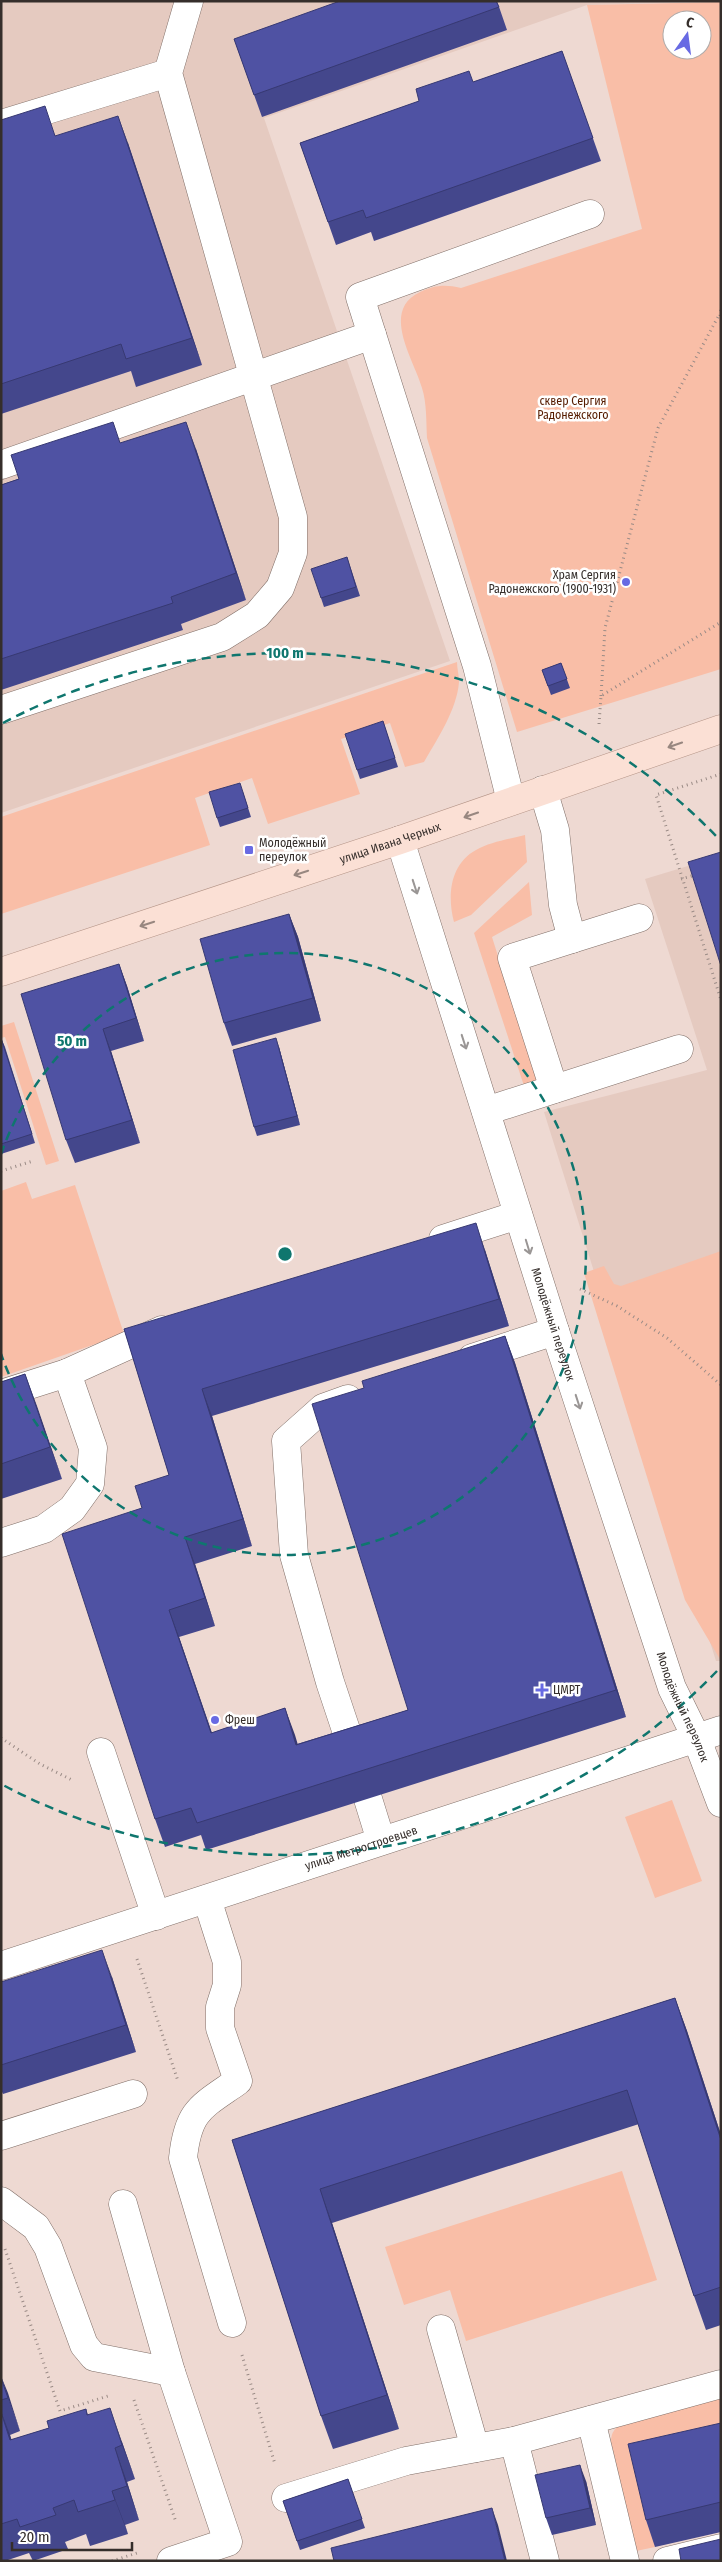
<svg xmlns="http://www.w3.org/2000/svg" width="722" height="2562" font-family="'Fira Sans Condensed',sans-serif">
<rect width="100%" height="100%" fill="#eed9d2"/>
<path fill="#e5cac0" d="M1,1H721L587,5L264,118L450,661L1,813Z
M721,856V1661H716L544,1112L707,1070L645,879Z"/>
<path fill="#f9bea7" fill-rule="evenodd" d="M721,2V669L517,732L427,438C426,422 427,404 422,388C414,359 380,311 420,292C435,285 445,284 461,288L642,229L587,5ZM672,20H702V50H672Z
M457,662C457,668 459,675 459,682C457,709 438,738 424,762L405,767L390,723L341,739L360,794L268,824L252,778L195,798L210,845L1,914V817Z
M525,835L527,862L471,915L454,922C447,896 450,864 476,850C490,842 510,839 525,835Z
M529,882L532,915L492,937L537,1080L525,1089L474,933Z
M14,1022L59,1161L46,1165L5,1037L1,1038V1026Z
M26,1182L32,1199L75,1185L124,1334L1,1377V1191Z
M721,1251V1661L685,1600L584,1273L604,1266L614,1284L621,1286Z
M672,1800L702,1881L655,1898L625,1817Z
M622,2171L657,2280L466,2341L450,2290L404,2305L385,2247Z
M721,2396V2452L638,2472L655,2547L636,2551L611,2442C611,2432 615,2428 624,2422Z"/>
<g fill="none" stroke-linecap="round" stroke-linejoin="round">
<defs>
<g id="minor">
<path d="M1,124L168,73"/>
<path d="M1,465L372,335"/>
<path d="M1,710L222,637L257,615L280,588L293,553V517L168,73L189,1"/>
<path d="M543,790L555,830L563,905L572,939L512,958L554,1089"/>
<path d="M511,801L477,666L360,297L590,214"/>
<path id="s1" d="M400,840L555,1331L672,1688L696,1737L721,1803"/>
<path d="M572,939L639,918"/>
<path d="M486,1111L679,1049"/>
<path d="M443,1239L518,1215"/>
<path d="M472,1358L555,1331"/>
<path d="M1,1394L67,1373L162,1330"/>
<path d="M348,1399L323,1408L286,1441L294,1555L330,1682L355,1757"/>
<path d="M1,1543L44,1529L72,1509L90,1484L93,1448L67,1373"/>
<path d="M101,1752L156,1916"/>
<path d="M368,1799L381,1841"/>
<path d="M207,1899L227,1962V1985L220,2007V2028L238,2081C201,2107 188,2110 183,2158L232,2323"/>
<path id="s2" d="M1,1966L721,1730"/>
<path d="M1,2136L133,2094"/>
<path d="M1,2201L36,2227L48,2247L84,2345L94,2357L171,2372L228,2542L171,2561"/>
<path d="M123,2204L171,2372"/>
<path d="M441,2329L475,2448"/>
<path d="M591,2420L625,2561"/>
<path d="M514,2441L545,2561"/>
<path d="M286,2498L406,2461L514,2441L721,2384"/>
<path d="M667,2561L721,2548"/>
</g>
<g id="major">
<path id="s3" d="M1,972L400,840L721,729"/>
</g>
</defs>
<use href="#minor" stroke="#806f68" stroke-width="29"/>
<use href="#major" stroke="#b49487" stroke-width="29"/>
<path stroke="#9a8b86" stroke-width="3" stroke-dasharray="1 4" stroke-linecap="butt" d="M720,316L721,308
M601,696L605,628L658,428L719,315
M599,724L601,696L721,622
M721,774L656,795L721,1000
M681,879L695,875
M1,1171L33,1161
M580,1289L617,1306L667,1338L721,1385
M1,1738L40,1764L74,1781
M137,1959L178,2081
M5,2249L60,2411L108,2396
M242,2355L275,2464
M134,2400L176,2522
M112,2561L137,2553"/>
<use href="#minor" stroke="#fff" stroke-width="28"/>
<use href="#major" stroke="#fbe0d5" stroke-width="28"/>
</g>
<path fill="#44478c" d="M497,1L507,30L262,117L234,39Z
M562,51L601,161L374,241L371,232L336,245L300,143Z
M1,120L56,136L128,143L202,365L136,387L131,371L1,414Z
M121,443L196,449L246,600L181,624L183,630L1,690V485Z
M347,557L360,596L324,607L321,598Z
M561,663L570,688L551,695L542,670Z
M383,721L398,767L360,779L357,770Z
M243,792L251,817L220,827L217,818Z
M289,914L298,937L321,1021L232,1046L224,1023Z
M119,964L127,986L144,1041L111,1051L140,1143L75,1163L66,1140Z
M1,1038L5,1047L35,1143L1,1154Z
M279,1047L300,1125L257,1136L254,1127Z
M485,1250L509,1326L212,1416L252,1546L195,1564L215,1626L179,1637L212,1733L285,1708L297,1744L408,1710L364,1388L505,1336L515,1363L626,1717L206,1850L201,1835L165,1847L155,1819L142,1508L169,1475L124,1329Z
M25,1374L62,1479L1,1499V1382Z
M112,1977L136,2052L3,2094L1,2090V1982Z
M675,1998L687,2031L721,2135V2325L706,2330L694,2296L639,2124L332,2223L399,2429L333,2449L321,2416L232,2140Z
M1,2376L20,2431L10,2435L11,2440L49,2428L86,2409L88,2415L122,2442L135,2479L127,2482L139,2520L125,2525L128,2534L90,2546L86,2534L65,2542L68,2549L33,2561L29,2553L5,2561H1Z
M721,2423V2532L655,2547L646,2520Z
M348,2479L365,2528L300,2550L283,2501Z
M586,2481L596,2525L552,2535L546,2518Z"/>
<path fill="#373972" d="M118,116L128,143L202,365L192,338Z
M186,422L196,449L246,600L236,573Z
M289,914L298,937L321,1021L313,998Z
M119,964L127,986L144,1041L136,1018Z
M103,1029L111,1051L140,1143L132,1120Z
M276,1038L279,1047L300,1125L297,1116Z
M476,1223L485,1250L509,1326L499,1299Z
M505,1336L515,1363L626,1717L616,1690Z
M25,1374L37,1406L62,1479L50,1447Z
M202,1389L212,1416L252,1546L243,1519Z
M185,1537L195,1564L215,1626L205,1598Z
M169,1610L179,1637L221,1760L211,1733Z
M285,1708L295,1735L306,1772L296,1745Z
M102,1950L112,1977L136,2052L126,2025Z
M675,1998L687,2031L721,2135V2140Z
M320,2189L332,2223L399,2429L387,2395Z
M1,2376L8,2393L20,2431L8,2398Z
M110,2408L122,2442L135,2479L122,2445Z
M1,2411L10,2435L23,2474L10,2440Z
M115,2448L127,2482L139,2520L127,2486Z
M580,2465L586,2481L596,2525L590,2508Z
M112,2491L125,2525L128,2534L115,2500Z
M492,2508L498,2525L507,2561H505Z"/>
<path fill="#4f52a3" stroke="#373972" d="M340,1H496L499,7L254,95L234,39Z
M562,51L593,138L366,218L363,210L328,222L300,143L419,101L416,89L469,71L473,82Z
M45,106L55,136L118,116L192,338L126,359L121,344L1,384V120Z
M113,422L120,443L186,422L236,573L171,597L173,603L1,659V485L19,479L11,455Z
M347,557L356,587L321,598L311,569Z
M561,663L567,679L548,686L542,670Z
M383,721L395,758L357,770L345,734Z
M240,783L248,808L217,818L209,792Z
M721,852V966L688,862Z
M289,914L313,998L224,1023L200,939Z
M119,964L136,1018L103,1029L132,1120L66,1140L21,994Z
M1,1038L32,1134L1,1144Z
M276,1038L297,1116L254,1127L233,1050Z
M476,1223L499,1299L202,1389L243,1519L185,1537L205,1598L169,1610L211,1733L285,1708L296,1745L408,1710L312,1404L364,1388L362,1381L505,1336L616,1690L197,1823L191,1808L155,1819L62,1534L142,1508L135,1486L169,1475L124,1329Z
M25,1374L50,1447L1,1464V1382Z
M102,1950L126,2025L1,2065V1982Z
M675,1998L721,2140V2287L694,2296L627,2090L320,2189L387,2395L321,2416L232,2140Z
M1,2378L8,2398L1,2400Z
M110,2408L122,2445L115,2448L127,2486L112,2491L115,2500L78,2512L74,2500L53,2508L56,2515L20,2527L17,2519L1,2524V2412L10,2440L49,2428L47,2421L86,2409L87,2415Z
M721,2423V2502L646,2520L628,2444Z
M580,2465L590,2508L546,2518L535,2475Z
M348,2479L362,2519L297,2541L283,2501Z
M492,2508L505,2561H334L331,2548Z
M721,2539V2561H681L679,2549Z"/>
<defs><path id="oneway-shaft" d="M-6 0H5M1.5-3L5.5 0L1.5 3" fill="none" stroke-width="1.6" stroke-linecap="round" stroke-linejoin="round" transform="scale(1.25)"/></defs>
<g stroke="#988780">
<use href="#oneway-shaft" transform="translate(675 745) rotate(161)"/>
<use href="#oneway-shaft" transform="translate(471 815) rotate(161)"/>
<use href="#oneway-shaft" transform="translate(301 873) rotate(162)"/>
<use href="#oneway-shaft" transform="translate(147 924) rotate(162)"/>
</g>
<g stroke="#9a9695">
<use href="#oneway-shaft" transform="translate(415 887) rotate(72)"/>
<use href="#oneway-shaft" transform="translate(464 1042) rotate(72)"/>
<use href="#oneway-shaft" transform="translate(528 1247) rotate(73)"/>
<use href="#oneway-shaft" transform="translate(578 1402) rotate(72)"/>
</g>
<g fill="none" stroke="#0f766e" stroke-width="2.5" stroke-dasharray="9 6">
<path d="M1 1154A301 301 0 1 1 1 1354"/>
<path d="M717 1671A601 601 0 0 1 3 1785M3 723A601 601 0 0 1 717 837"/>
</g>
<g fill="#686ae3" stroke="#fff" stroke-width="2">
<circle cx="626" cy="582" r="5"/>
<rect x="244" y="845" width="10" height="10" rx="2.5"/>
<path d="M539.5 1682.5h5v5h5v5h-5v5h-5v-5h-5v-5h5z"/>
<circle cx="215" cy="1720" r="5"/>
</g>
<g text-anchor="middle" dominant-baseline="central" stroke-width="5" stroke-linejoin="round" paint-order="stroke">
<g font-size="12" fill="#561c00" stroke="#fff">
<text x="573" y="401">сквер Сергия<tspan x="573" dy="14">Радонежского</tspan></text>
</g>
<g font-size="12" fill="#352e2b" stroke="#fff" text-anchor="start">
<text x="616" y="575" text-anchor="end">Храм Сергия<tspan x="616" dy="14">Радонежского (1900-1931)</tspan></text>
<text x="259" y="843">Молодёжный<tspan x="259" dy="14">переулок</tspan></text>
<text x="553" y="1690">ЦМРТ</text>
<text x="225" y="1720">Фреш</text>
</g>
<g font-size="12" fill="#352e2b" stroke="#fff">
<text stroke="none"><textPath href="#s3" startOffset="410">улица Ивана Черных</textPath></text>
<text stroke="none"><textPath href="#s1" startOffset="508">Молодёжный переулок</textPath></text>
<text stroke="none"><textPath href="#s1" startOffset="912">Молодёжный переулок</textPath></text>
<text stroke="none"><textPath href="#s2" startOffset="379">улица Метростроевцев</textPath></text>
</g>
</g>
<circle cx="285" cy="1254" r="8" fill="#0f766e" stroke="#fff" stroke-width="2.5"/>
<g font-size="15" text-anchor="middle" font-weight="bold" fill="#0f766e" stroke="#fff" stroke-width="5" stroke-linejoin="round" paint-order="stroke">
<text x="285" y="658">100 m</text>
<text x="72" y="1046">50 m</text>
</g>
<rect width="722" height="2562" fill="none" stroke="#352e2b" stroke-width="5"/>
<g transform="translate(687 35) rotate(14)"><circle r="24" fill="#ffffff" stroke="#aeabaa"/>
<path d="M0-4L9 19L0 12L-9 19Z" fill="#686ae3"/>
<text y="-8" font-size="14" font-weight="bold" text-anchor="middle" fill="#352e2b">С</text>
</g>
<path d="M12 2542v8h120v-8" fill="none" stroke="#352e2b" stroke-width="2.5"/>
<text x="20" y="2542" font-size="15" fill="#352e2b" stroke="#ffffff" stroke-width="4" paint-order="stroke">20 m</text>
</svg>
